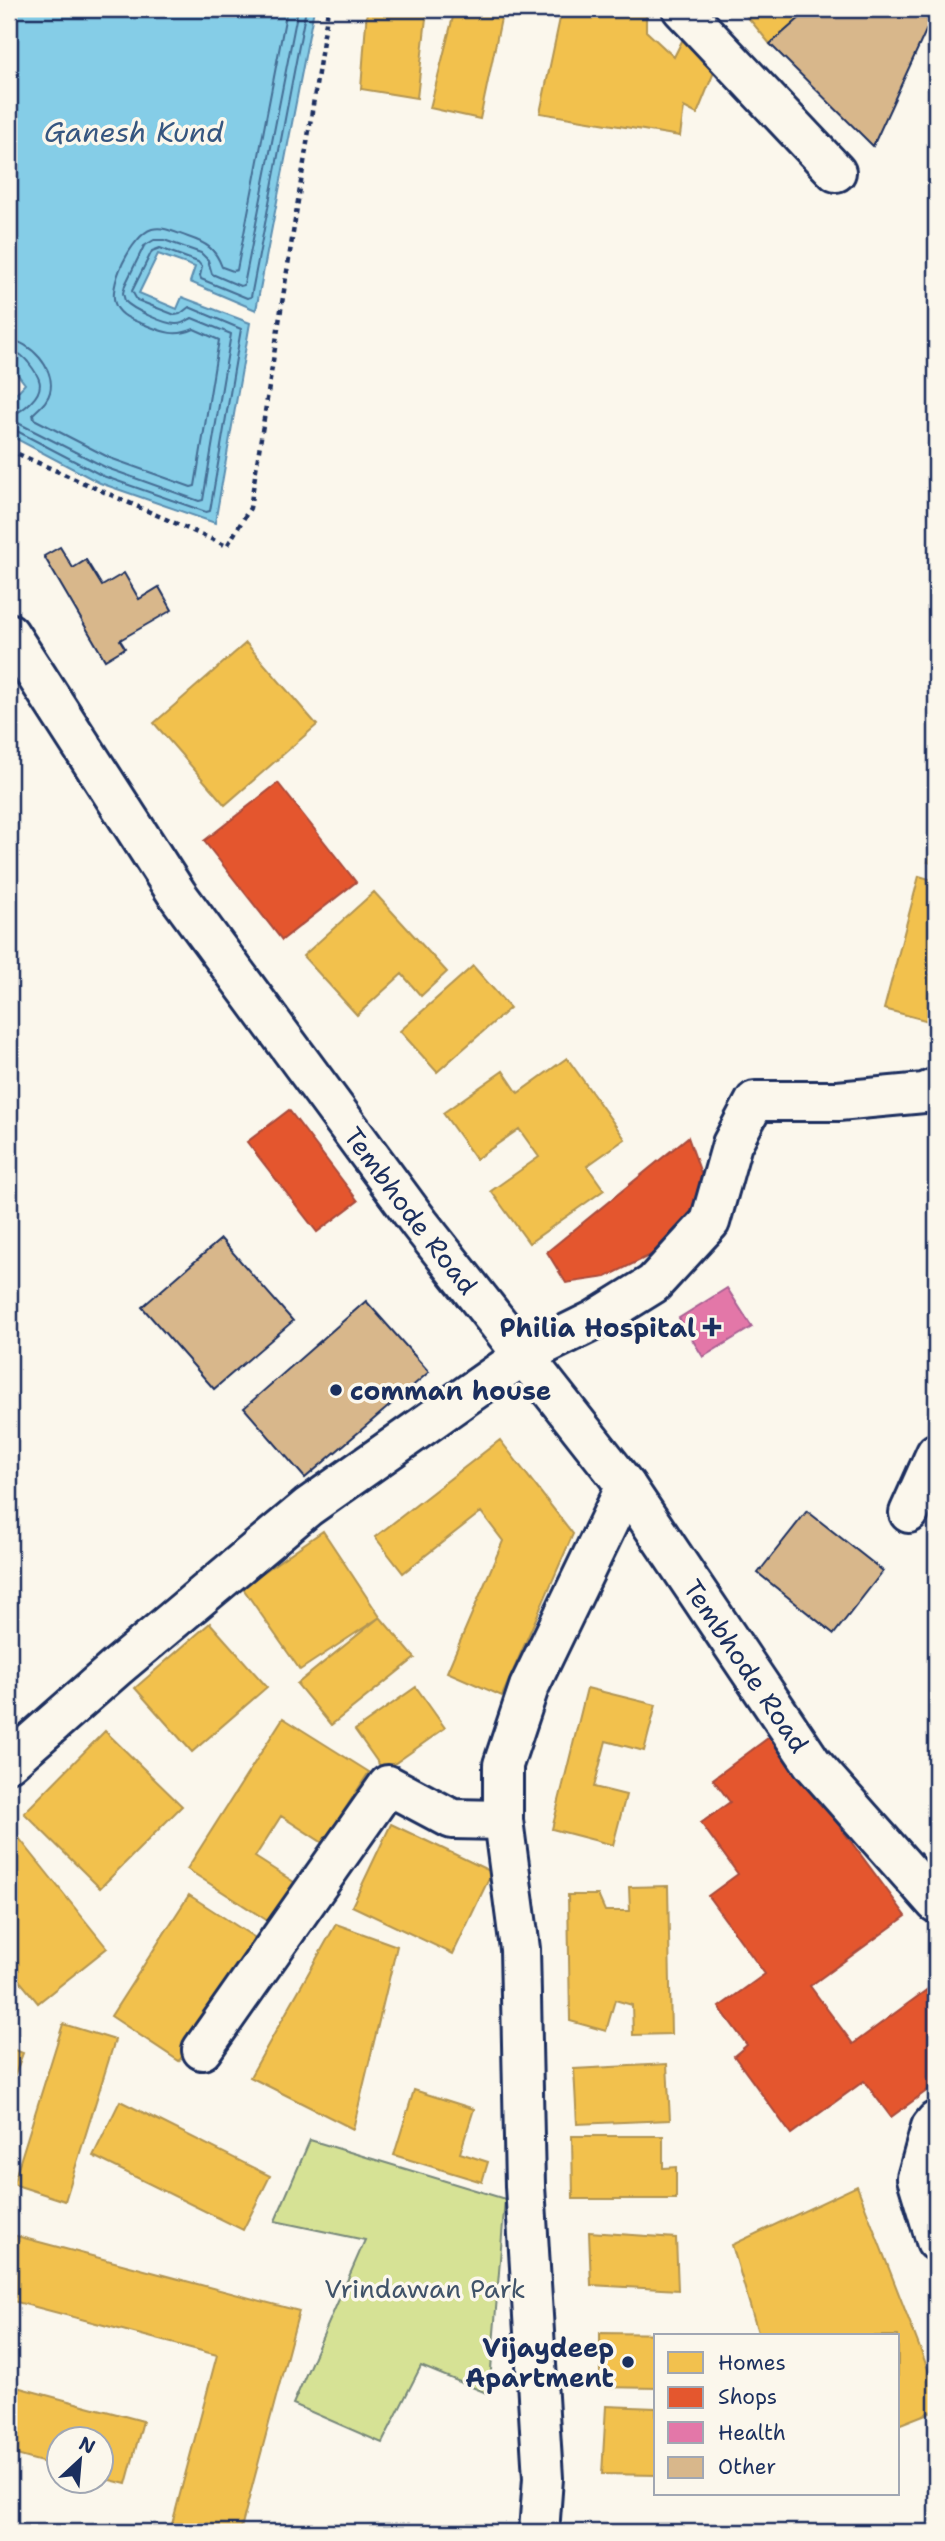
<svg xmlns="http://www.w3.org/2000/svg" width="945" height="2541" font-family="'Shantell Sans',sans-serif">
<rect width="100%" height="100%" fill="#fbf7ec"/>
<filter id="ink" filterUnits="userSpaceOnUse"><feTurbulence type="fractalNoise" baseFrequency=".0143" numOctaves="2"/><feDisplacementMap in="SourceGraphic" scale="14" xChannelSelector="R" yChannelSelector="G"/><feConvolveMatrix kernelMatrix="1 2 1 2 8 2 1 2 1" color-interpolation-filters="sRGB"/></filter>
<g filter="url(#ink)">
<path fill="#d6e295" stroke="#78887a" stroke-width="2" d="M310,2140L505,2199L489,2394L421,2366L382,2443L293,2404L365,2240L275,2221Z"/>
<path fill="#85cde7" stroke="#5b8eb0" stroke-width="2" d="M9,9H314L256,310L190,282L195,267L158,254L139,293L177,309L182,297L250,323L215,523L100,483L9,435V401L25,384L9,363Z"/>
<path fill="#f2c14e" stroke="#b29553" stroke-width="2" d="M367,9H427L417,98L361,89Z
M455,9H503L480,119L430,108Z
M562,9H646V31L674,57L683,39L714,72L697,114L684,107L680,136L540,113Z
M741,9H810L770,44Z
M246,643L317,725L225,805L154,723Z
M936,840V865L928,862Z
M919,876L936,881V944L928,974L936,976V1023L884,1009Z
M374,892L447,972L421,996L402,974L357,1015L303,956Z
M473,966L510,1008L437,1072L400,1031Z
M567,1058L625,1139L587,1166L604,1190L529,1243L491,1191L539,1157L519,1129L476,1159L443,1113L503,1071L518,1093Z
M500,1440L573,1534L502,1696L447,1672L503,1541L481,1512L403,1573L375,1537Z
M323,1531L380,1617L300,1670L242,1587Z
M380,1617L415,1658L331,1725L297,1684Z
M210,1623L267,1687L192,1752L135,1688Z
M416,1687L445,1728L384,1771L355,1730Z
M587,1688L656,1705L644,1751L606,1741L594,1787L626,1795L613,1845L552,1829Z
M283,1718L369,1772L323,1843L281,1816L255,1857L297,1884L271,1923L187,1869Z
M105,1731L182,1806L100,1888L24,1813Z
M391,1824L492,1872L453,1954L352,1906Z
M11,1828L107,1948L38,2003L9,1968V1830Z
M668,1886L671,2034L633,2035L632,2005L615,2000L606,2031L570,2021L568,1895H598L605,1911H630L629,1887Z
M189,1895L257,1939L179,2061L111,2016Z
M336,1924L397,1946L353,2129L250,2077Z
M63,2024L115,2040L65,2201L13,2184Z
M9,2048L23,2053L9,2090Z
M667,2064L670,2120L577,2124L574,2069Z
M414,2090L474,2109L460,2153L488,2162L482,2182L394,2155Z
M120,2101L270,2176L243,2230L93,2156Z
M572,2136H663V2168L676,2167V2199H573Z
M857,2186L936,2390V2410L898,2425V2336H759L732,2245Z
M589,2232L676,2238L678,2290L591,2285Z
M9,2234L299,2311L240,2532H189L171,2528L217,2355L9,2300Z
M600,2333L684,2334V2336H656V2388L600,2387Z
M9,2385L143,2421L126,2484L102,2478V2440H60V2467L9,2453Z
M606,2406L656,2408V2475L602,2474Z"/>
<path fill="#e4572e" stroke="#a84b3c" stroke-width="2" d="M278,783L356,882L282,940L204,841Z
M289,1110L358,1201L317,1232L247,1142Z
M688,1137L703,1179L696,1211L663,1249L606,1277L566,1283L547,1252Z
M772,1735L906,1916L810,1986L853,2044L936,1983V2084L891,2117L864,2081L791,2134L734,2056L747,2045L719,2007L765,1974L708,1896L738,1874L701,1823L730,1802L713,1779Z"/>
<path fill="#e377a8" stroke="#a76192" stroke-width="2" d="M727,1288L752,1327L703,1357L679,1318Z"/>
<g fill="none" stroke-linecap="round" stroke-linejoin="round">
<path stroke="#456e95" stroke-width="2" d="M9,340C30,341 56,369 50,392C48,401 40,407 33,414L34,419L110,458L191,487L195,486L219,340L194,329C174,338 161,331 143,324C133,320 122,317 116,306C106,288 132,235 152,229C164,226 176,233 188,237C206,243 215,248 222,267L233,271L237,270L287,9
M9,351C18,352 22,355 28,362C40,377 46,387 31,402C25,408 20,412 12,415V420L107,468L199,501L203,500L231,334L192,318C188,320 183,324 177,324C166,325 132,309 125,301L123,293L125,285L144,246L154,240H164L201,253L208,260L212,274L240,286L244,285L298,9
M9,430H15L103,476L206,512L210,511L241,329L189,307L180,314L175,315L137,300L132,291L152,251L160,248L198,262L202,267L200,276L201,279L247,298L251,297L306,9"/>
</g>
<path fill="#d8b78b" stroke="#1b2f5e" stroke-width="2" d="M810,9H936L873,146L770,44Z
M60,547L73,568L86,560L102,586L124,573L139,599L159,587L172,610L120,640L125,648L105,660L44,556Z
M221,1239L293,1321L214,1389L142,1307Z
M221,1239L293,1321L214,1389L142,1307Z
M366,1301L429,1372L305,1478L244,1408Z
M807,1511L883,1571L834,1634L758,1573Z"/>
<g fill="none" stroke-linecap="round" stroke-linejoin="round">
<defs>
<g id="minor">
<path d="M682,9L836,172"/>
<path id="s1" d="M9,633L177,894L420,1224L626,1486L812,1763L936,1903"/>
<path d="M909,1513L936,1453"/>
<path d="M9,1762L116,1668L308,1507L524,1355L595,1320L653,1284L710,1222L732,1144L755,1101H838L924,1093L936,1088"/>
<path d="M202,2050L388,1785L452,1819L503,1820"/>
<path d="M936,2121L931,2127L917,2178L936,2241"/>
<path d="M539,2532L543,2478L525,2186L520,1949L503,1820V1765L529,1687L626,1486"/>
</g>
</defs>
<use href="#minor" stroke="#1b2f5e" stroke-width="44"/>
<path stroke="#1b2f5e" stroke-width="4.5" stroke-dasharray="5 5" stroke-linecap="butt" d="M9,450L227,546L250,508L328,9"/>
<use href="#minor" stroke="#fbf7ec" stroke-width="38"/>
</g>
</g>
<g fill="#1b2f5e" stroke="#fbf7ec" stroke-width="2.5">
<path d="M708.5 1316.5h7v7h7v7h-7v7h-7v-7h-7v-7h7z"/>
<circle cx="336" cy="1390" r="7"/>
<circle cx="628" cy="2362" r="7"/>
</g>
<g text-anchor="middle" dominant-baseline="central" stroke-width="7" stroke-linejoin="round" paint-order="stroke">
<g font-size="26" fill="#1b2f5e" stroke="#fbf7ec">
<text stroke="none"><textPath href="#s1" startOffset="704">Tembhode Road</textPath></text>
<text stroke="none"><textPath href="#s1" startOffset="1270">Tembhode Road</textPath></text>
</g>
<g font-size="26" font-weight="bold" fill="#1b2f5e" stroke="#fbf7ec" text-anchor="end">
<text x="696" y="1327">Philia Hospital</text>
<text x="350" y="1390" text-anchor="start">comman house</text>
<text x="614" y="2347">Vijaydeep<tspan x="614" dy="30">Apartment</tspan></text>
</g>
<g font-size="26" fill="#405369" stroke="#fbf7ec">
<text x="425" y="2288">Vrindawan Park</text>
</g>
<g font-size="28" font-style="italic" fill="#365680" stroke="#fbf7ec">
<text x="134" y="132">Ganesh Kund</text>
</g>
</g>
<rect width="945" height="2541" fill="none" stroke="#fbf7ec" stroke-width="35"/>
<rect x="18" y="18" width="910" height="2506" fill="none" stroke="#1b2f5e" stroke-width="2.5" filter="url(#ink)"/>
<rect x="654" y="2334" width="245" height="161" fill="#fbf7ec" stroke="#a1a7b3" stroke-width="2"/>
<rect x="668" y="2352" width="35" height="21" fill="#f2c14e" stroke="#a1a7b3" stroke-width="2"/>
<text x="718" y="2370" font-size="21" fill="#1b2f5e">Homes</text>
<rect x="668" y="2387" width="35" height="21" fill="#e4572e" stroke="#a1a7b3" stroke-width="2"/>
<text x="718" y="2404" font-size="21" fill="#1b2f5e">Shops</text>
<rect x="668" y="2422" width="35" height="21" fill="#e377a8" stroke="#a1a7b3" stroke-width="2"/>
<text x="718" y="2440" font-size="21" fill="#1b2f5e">Health</text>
<rect x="668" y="2457" width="35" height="21" fill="#d8b78b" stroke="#a1a7b3" stroke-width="2"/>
<text x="718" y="2474" font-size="21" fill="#1b2f5e">Other</text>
<g transform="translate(80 2460) rotate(26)"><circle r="33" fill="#fbf7ec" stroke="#a1a7b3" stroke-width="2"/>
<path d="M0-5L12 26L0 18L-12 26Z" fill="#1b2f5e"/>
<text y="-10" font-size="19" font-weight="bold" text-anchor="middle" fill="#1b2f5e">N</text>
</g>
</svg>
